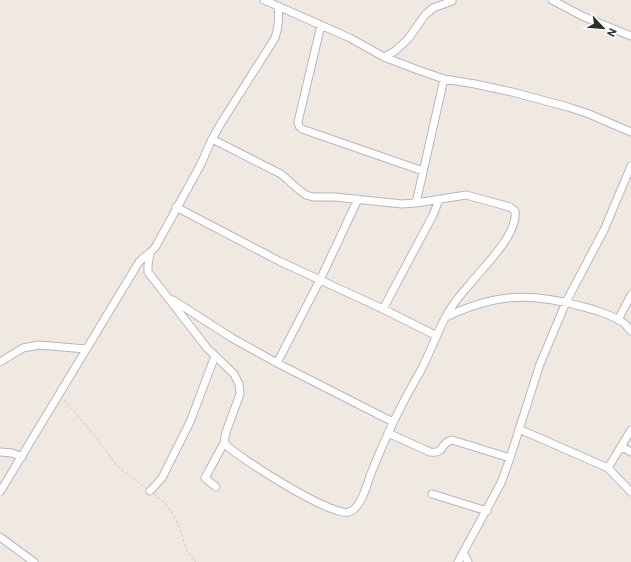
<svg xmlns="http://www.w3.org/2000/svg" width="631" height="562" font-family="Roboto,sans-serif">
<rect width="100%" height="100%" fill="#efe9e1"/>
<g fill="none" stroke-linecap="round" stroke-linejoin="round">
<defs>
<path id="minor" d="M264,0L350,38L384,57L418,70L444,79L475,84L512,92L568,107L589,114L631,132
M552,0L582,16L631,36
M321,25L298,122L299,126L302,129L423,171
M384,57L395,51L408,39L425,15L433,8L452,1
M416,203L444,79
M176,207L279,261L383,309L437,336
M150,254L148,265V272L207,348L234,374L239,384L240,394L226,432L224,443C237,457 333,518 349,512C360,509 367,486 370,476C384,440 401,404 421,370C430,353 436,335 445,318C451,306 461,294 470,284C484,266 518,235 515,211L510,207L466,195L416,203L402,204L335,197H313L306,195L298,189L281,174L212,139
M173,300L232,338L277,363L393,422
M383,309L433,215L439,200
M446,317C495,294 529,292 580,306C593,309 615,316 625,324C627,326 629,329 631,331
M618,320L631,295
M0,362L23,348L39,345L86,349
M277,363L320,280L358,199
M519,429L608,468L631,492
M388,433L430,452C446,454 439,443 452,440L510,458
M622,447L631,452
M0,452L12,453L22,457
M608,468L631,430
M216,487L205,478L224,443
M150,491L162,478L190,422L215,356
M0,492L139,262C145,255 151,254 156,246L201,164L212,139L223,120L275,38C279,26 279,18 278,6
M432,494L487,511
M0,537L34,562
M463,552L468,562
M458,562L501,483L510,458L540,364L551,338L566,302L604,230L631,166"/>
</defs>
<use href="#minor" stroke="#b4b7c1" stroke-width="9"/>
<path stroke="#c9c9c9" stroke-width="1" stroke-dasharray="3 2" stroke-linecap="butt" d="M64,400L86,425L118,467L146,488
M154,494L165,503L173,514L180,529L187,551L196,562"/>
<use href="#minor" stroke="#fff" stroke-width="7"/>
</g>
<g transform="translate(603 28) rotate(116)" stroke="#ffffff" stroke-width="3" paint-order="stroke">
<path d="M0-3L7 15L0 10L-7 15Z" fill="#2e2e2e"/>
<text y="-6" font-size="11" font-weight="bold" text-anchor="middle" fill="#2e2e2e">N</text>
</g>
</svg>
